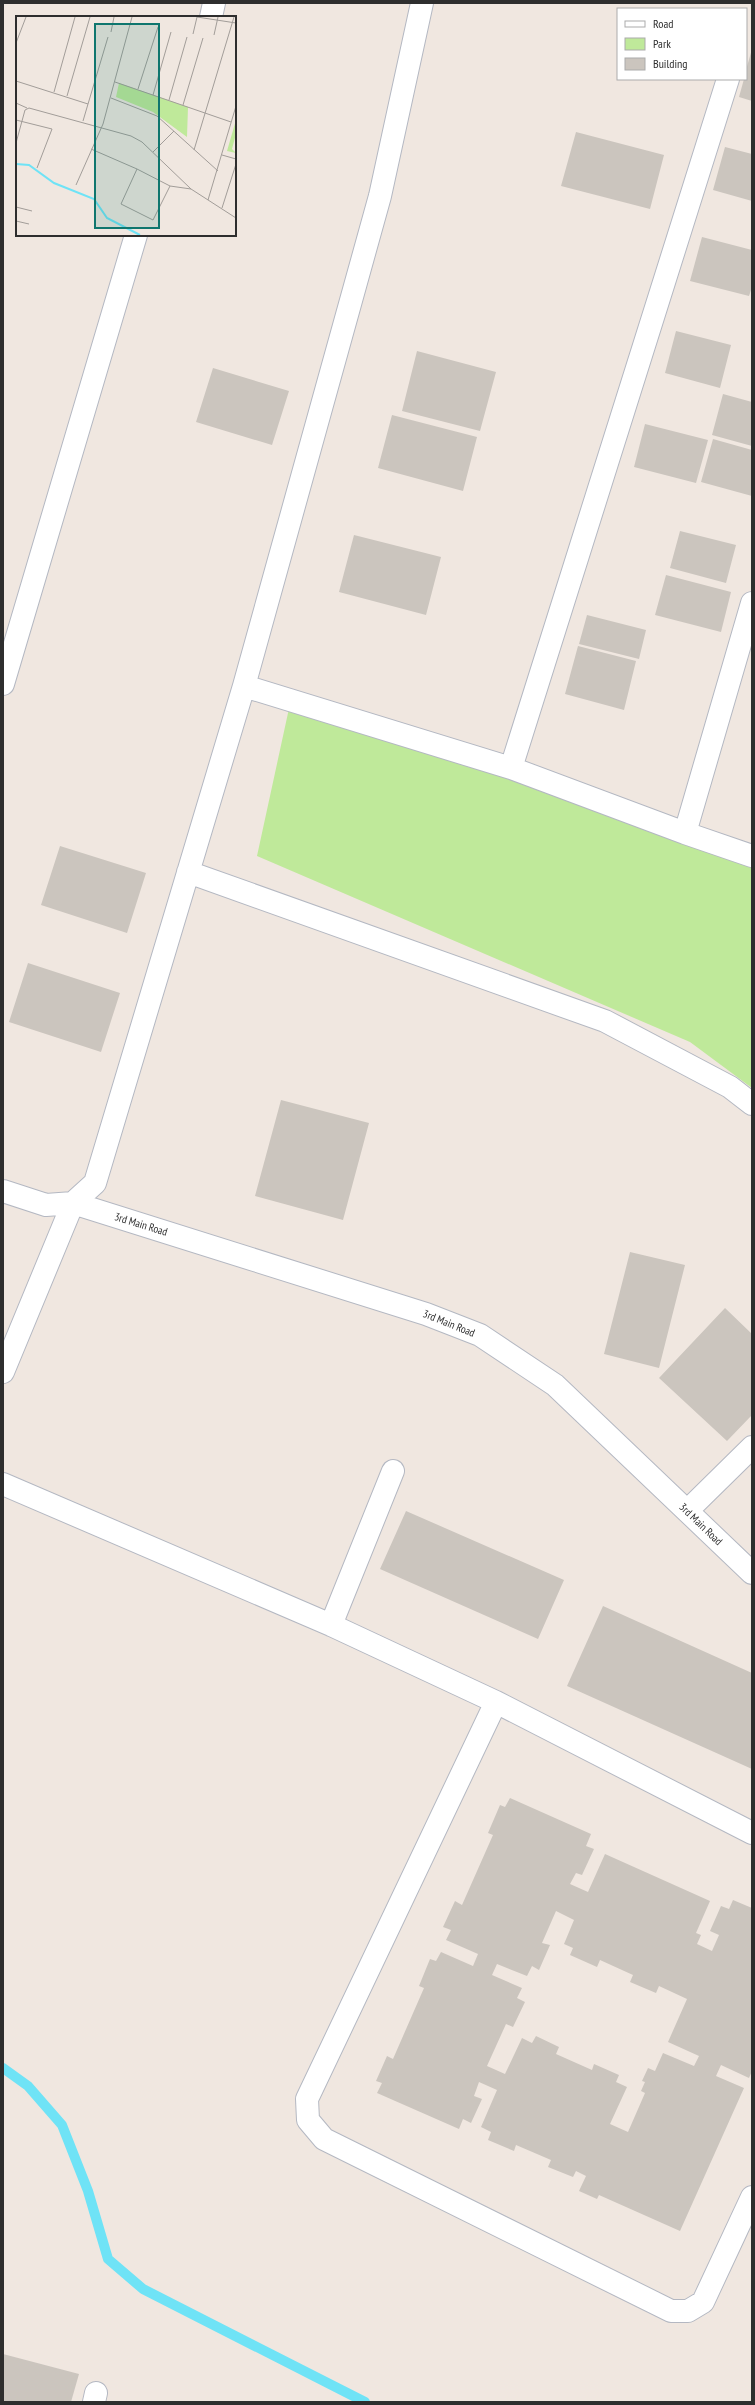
<svg xmlns="http://www.w3.org/2000/svg" width="755" height="2405" font-family="'PT Sans Narrow',sans-serif">
<rect width="100%" height="100%" fill="#f0e7e0"/>
<path fill="#bfe99a" d="M293,690L752,854V1088L690,1042L257,856Z"/>
<g fill="none" stroke-linecap="round" stroke-linejoin="round">
<path stroke="#6fe3f6" stroke-width="10" d="M3,2068L28,2086L62,2125L88,2191L108,2259L143,2289L365,2402"/>
</g>
<path fill="#cbc5be" fill-rule="evenodd" d="M752,49V101L739,97L744,79H746V70Z
M576,132L664,155L650,209L561,186Z
M725,147L752,154V201L713,190Z
M702,237L752,250V287L749,296L690,281Z
M676,331L731,345L720,388L665,373Z
M417,351L496,372L480,431L402,411Z
M213,368L289,391L272,445L196,422Z
M723,394L752,402V446L712,435Z
M392,415L477,437L463,491L378,468Z
M645,424L708,440L696,483L634,467Z
M713,439L752,450V496L701,482Z
M680,531L736,545L726,583L670,568Z
M354,535L441,557L426,615L339,592Z
M666,575L731,592L721,632L655,615Z
M587,615L646,630L639,659L579,644Z
M578,646L636,661L624,710L565,694Z
M60,846L146,873L127,933L41,905Z
M28,963L120,993L101,1052L9,1022Z
M281,1100L369,1123L343,1220L255,1196Z
M630,1252L685,1265L659,1368L604,1354Z
M725,1308L752,1334V1415L727,1441L659,1378Z
M406,1511L564,1580L538,1639L380,1569Z
M603,1606L752,1673V1769L567,1686Z
M510,1798L591,1834L586,1846L594,1849L582,1875L576,1873L570,1884L588,1892L605,1854L710,1901L696,1933L701,1935L697,1944L712,1951L719,1935L710,1931L721,1906L729,1909L733,1900L752,1908V2071L749,2078L721,2065L716,2076L744,2088L680,2231L599,2195L597,2199L579,2191L586,2176L576,2171L573,2177L548,2167L551,2160L516,2145L514,2151L488,2140L491,2132L481,2127L497,2090L479,2082L474,2096L482,2099L471,2123L463,2119L459,2129L377,2093L382,2083L376,2081L387,2056L393,2059L424,1988L419,1986L430,1959L436,1961L441,1952L473,1966L478,1954L446,1940L451,1930L443,1927L455,1901L462,1905L493,1835L488,1833L500,1805L505,1807ZM556,1911L574,1920L564,1944L573,1948L570,1955L597,1967L600,1960L633,1975L630,1982L656,1993L659,1986L687,1999L668,2042L699,2056L694,2066L663,2053L655,2071L648,2068L642,2081L645,2082L641,2091L645,2093L628,2132L610,2124L627,2087L616,2082L619,2075L594,2064L592,2070L556,2054L559,2047L536,2036L532,2043L522,2038L505,2074L487,2066L506,2024L513,2027L525,2002L517,1998L522,1988L492,1975L497,1964L527,1976L532,1966L539,1970L550,1945L542,1943Z
M3,2354L79,2374L71,2402H3Z"/>
<g fill="none" stroke-linecap="round" stroke-linejoin="round">
<defs>
<path id="minor" d="M211,17L214,3
M3,684L136,235
M244,686L511,768L685,833L752,856
M511,768L728,79
M685,833L752,603
M188,872L605,1021L730,1087L752,1104
M3,1191L46,1205L73,1203L426,1314L480,1335L555,1385L752,1573
M3,1372L73,1203L95,1183L244,686L380,196L422,3
M3,1484L331,1625L496,1702
M687,1511L752,1447
M331,1625L393,1471
M752,1833L496,1702L307,2099L308,2120L324,2139L671,2311H688L703,2302L752,2197
M94,2402L96,2393"/>
</defs>
<use href="#minor" stroke="#b4b8c2" stroke-width="24"/>
<use href="#minor" stroke="#fff" stroke-width="22"/>
</g>
<g text-anchor="middle" dominant-baseline="central" stroke-width="3" stroke-linejoin="round" paint-order="stroke">
<g font-size="11" fill="#2e2e2e" stroke="#fff">
<text transform="translate(141 1224) rotate(17)">3rd Main Road</text>
<text transform="translate(449 1323) rotate(22)">3rd Main Road</text>
<text transform="translate(701 1524) rotate(44)">3rd Main Road</text>
</g>
</g>
<g transform="translate(16 16)">
<rect width="220" height="220" fill="#f0e7e0"/>
<path d="M103,67L172,91L171,121L137,96L100,81ZM220,104V118L216,133L220,137L211,135Z" fill="#bfe99a"/>
<path fill="none" stroke="#6fe3f6" stroke-width="2" d="M0,148L13,149L38,167L78,183L91,202L124,219"/>
<path fill="none" stroke="#a29d99" stroke-width="1" d="M181,1L220,7M95,16L98,1M177,18L181,1M198,19L202,1M0,27L10,1M0,65L72,88L67,105M99,66L215,106M122,73L142,11M38,76L59,1M137,79L155,16M51,80L74,1M95,82L141,100L202,155M153,84L171,21M0,87L11,92M72,88L92,21M167,89L187,22M0,104L36,113L21,152M0,127L9,94L13,92L115,120L126,126L175,173L220,202M75,133L121,153M178,134L218,1M137,136L158,115M206,139L220,143M60,169L87,108L116,1M154,170L137,204L105,188L121,153L154,170L175,173M192,184L220,90M0,191L16,195M206,192L220,148M0,205L13,208"/>
<path fill="#0f766e" fill-opacity="0.15" stroke="#0f766e" stroke-width="2" d="M79,8H143V212H79Z"/>
<rect width="220" height="220" fill="none" stroke="#2e2e2e" stroke-width="2"/>
</g>
<rect width="755" height="2405" fill="none" stroke="#2e2e2e" stroke-width="8"/>
<rect x="617" y="8" width="130" height="72" fill="#ffffff" stroke="#ababab"/>
<rect x="625" y="21" width="20" height="6" fill="#ffffff" stroke="#ababab"/>
<text x="653" y="28" font-size="12" fill="#2e2e2e">Road</text>
<rect x="625" y="38" width="20" height="12" fill="#bfe99a" stroke="#ababab"/>
<text x="653" y="48" font-size="12" fill="#2e2e2e">Park</text>
<rect x="625" y="58" width="20" height="12" fill="#cbc5be" stroke="#ababab"/>
<text x="653" y="68" font-size="12" fill="#2e2e2e">Building</text>
</svg>
